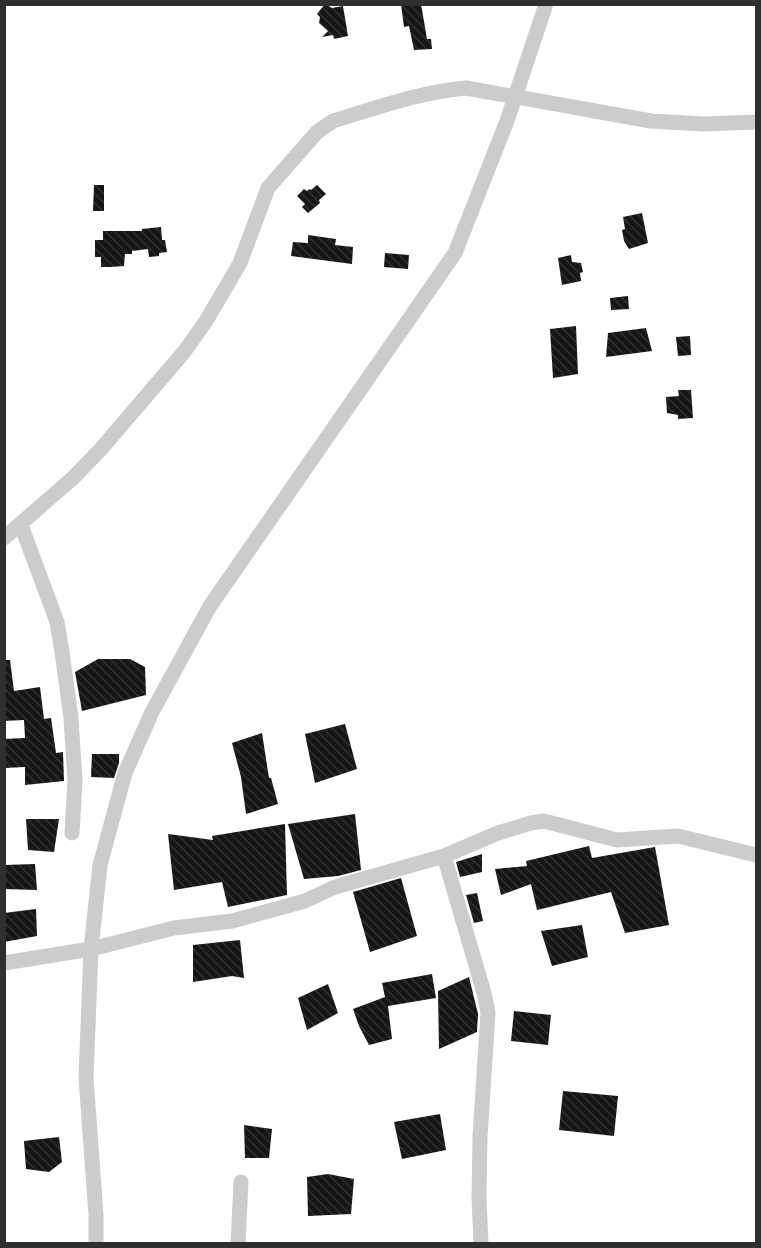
<svg xmlns="http://www.w3.org/2000/svg" width="761" height="1248" font-family="'DejaVu Sans',sans-serif">
<defs>
<pattern id="building-back-hatch" width="6" height="6" patternUnits="userSpaceOnUse" patternTransform="scale(1.5)"><rect width="6" height="6" fill="#161616"/><path d="M-1 5l2 2M0 0l6 6M5-1l2 2" fill="none" stroke="#303030"/></pattern>
</defs>
<rect width="100%" height="100%" fill="#fff"/>
<path fill="url(#building-back-hatch)" d="M325,4L332,8L343,6L348,36L334,39L333,35L322,37L328,31L319,23L320,17L317,14Z
M401,4H421L427,39H431L432,49L414,50L409,26L404,27Z
M94,185H104V211H93Z
M317,185L326,194L319,200L320,203L308,213L302,207L305,204L297,196L304,189L307,191L309,189L311,190Z
M642,213L648,243L629,249L624,241L622,230L625,229L623,217Z
M161,227L162,240H165L167,252L159,253V256L149,257L148,249L132,251V254H125L124,266L111,267H101V257H95V240H103V231H142V229Z
M308,235L336,239L335,245L353,247L352,264L291,256L293,242L308,243Z
M385,253L409,255L408,269L384,267Z
M571,255L572,262L581,263L583,272L580,273L581,281L562,285L558,258Z
M628,296L629,309L611,310L610,298Z
M576,326L578,374L553,378L550,329Z
M646,328L652,351L606,357L608,333Z
M690,336L691,355L678,356L676,337Z
M678,390H691L693,418L678,419V415L667,413L666,397L679,396Z
M98,659H130L145,667L146,695L82,711L75,672Z
M4,660H10L14,691L40,687L44,719L51,718L56,753L63,752L64,781L25,785V767L4,768V739L25,738L24,720L4,721Z
M345,724L357,769L315,783L305,734Z
M262,733L269,778H271L278,804L246,814L241,777L232,743Z
M92,754H119V763L114,778L91,777Z
M355,814L361,870L338,876L304,879L288,824Z
M26,819H59L54,852L28,850Z
M285,824L287,895L228,907L222,882L174,890L168,834L213,840L212,836Z
M589,846L592,858L655,847L669,925L625,933L611,892L537,910L531,884L501,895L495,869L527,866L526,861Z
M482,854V872L460,877L456,862Z
M35,864L37,890L4,889V865Z
M401,878L417,936L370,952L353,892Z
M477,893L483,921L474,923L466,895Z
M36,909L37,936L4,942V913Z
M582,925L588,957L552,966L541,931Z
M240,940L244,978L232,976L193,982V945Z
M432,974L436,998L388,1006L392,1039L369,1045L359,1026L353,1009L385,997L382,983Z
M469,977L478,1014L477,1032L439,1049L438,991Z
M328,984L338,1013L307,1030L298,998Z
M514,1011L551,1015L548,1045L511,1041Z
M563,1091L618,1096L614,1136L559,1130Z
M440,1114L446,1150L402,1159L394,1122Z
M244,1125L272,1129L269,1158H245Z
M59,1137L62,1162L49,1172L26,1169L24,1141Z
M328,1174L354,1179L351,1214L308,1216L307,1177Z"/>
<g fill="none" stroke-linecap="round" stroke-linejoin="round">
<path stroke="#ccc" stroke-width="15" d="M21,525L57,622L62,652L71,718L75,781L72,833
M4,538L73,478L101,449L184,352L206,321L240,263L268,188L317,132L333,121C376,108 420,92 466,88L651,121L703,124L756,122
M444,856L484,993L488,1013L480,1136L479,1198L481,1244
M4,963L91,949L174,928L232,921L305,901L335,887L444,856L498,833L531,823L544,821L617,840L678,836L756,855
M96,1244V1215L86,1078L91,949L100,865L125,773L152,712L210,606L455,253L507,121L546,4
M238,1244L241,1182"/>
</g>
<rect width="761" height="1248" fill="none" stroke="#2f2f2f" stroke-width="12"/>
</svg>
